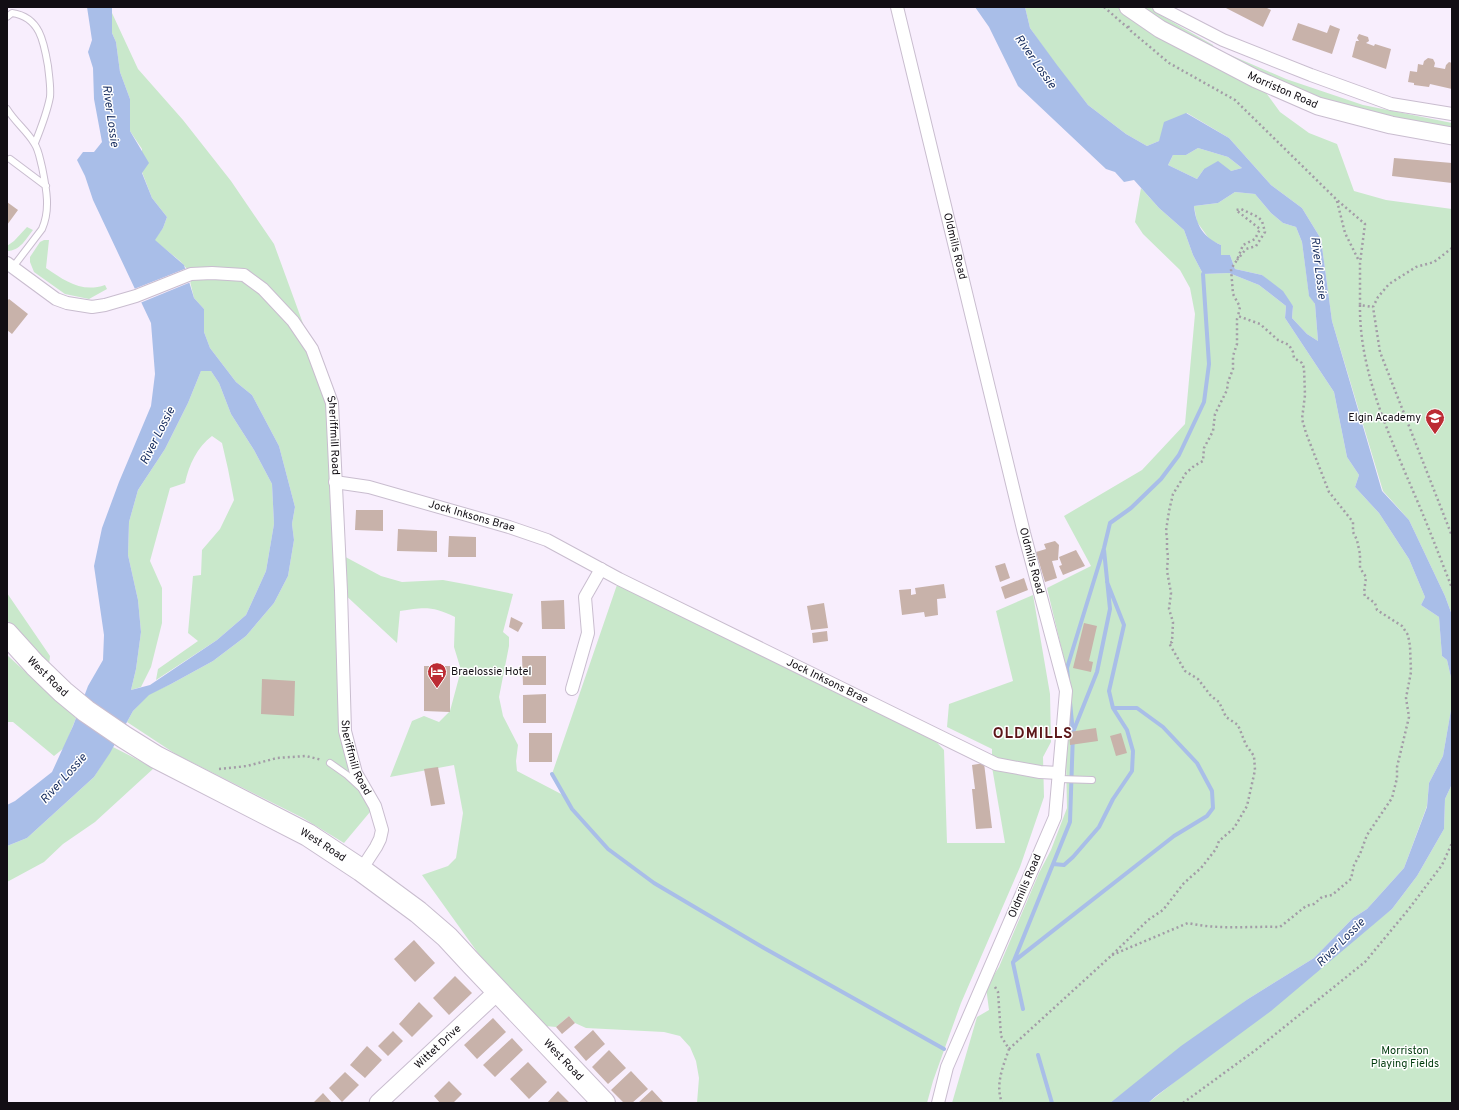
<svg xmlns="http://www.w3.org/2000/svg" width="1459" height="1110" font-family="Overpass,sans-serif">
<rect width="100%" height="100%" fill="#f8eefd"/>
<path fill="#c9e8cb" d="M1025,7H1128L1256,79L1280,112L1309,133L1337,144L1354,191L1386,200L1452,209V615L1445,596L1409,520L1383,491L1332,321L1321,239L1302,208L1271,185L1229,138L1187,113L1159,141L1147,146L1126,134L1088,105L1056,65L1030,28Z
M1140,7H1150L1162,16L1213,45L1214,49L1212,51Z
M112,13L138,69L183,120L231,181L274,244L332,403L338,553L381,576L402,582L443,580L470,585L513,594L503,632L509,637V646L499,697L503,716L518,745L516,761L517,771L565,796L552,774L619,579L923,728L944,750L947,843H1005L992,767V749L947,727L949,704L1013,681L996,611L1033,595L1050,694L1051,742L1043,757L1044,797L1020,867L961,1003L933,1081L927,1103H697L699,1078L696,1061L690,1047L680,1036L664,1032L586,1028L575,1023L569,1016L556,1027L545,1026L488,967L422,875L448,866L456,858L463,813L454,765L390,777L412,721L424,716L439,722L450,711L461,670L454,647L455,617C433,606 424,607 400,611L397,643L341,591L345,731L375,806L344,843L303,818L177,755L127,722L133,711L149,694L171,684L213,661L246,636L274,603L288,576L294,540L292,524L295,507L279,446L252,395L236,382L210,348L204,332V309L194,298L187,269L180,261L154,240L163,228L167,217L152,198L142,172V149L130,131V99L120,72L116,42L112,33Z
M1228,54L1286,79L1363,105L1452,123V129C1395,118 1337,107 1283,85C1264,76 1245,65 1226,55Z
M1198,148L1228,157L1242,168L1231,171L1204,169L1197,179L1168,165L1173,155H1186Z
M1141,188L1159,208L1184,230L1193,255L1203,274L1229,273L1259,285L1286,306L1285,318L1334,392L1347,457L1359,475L1355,487L1379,513L1409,559L1425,597L1421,605L1439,617L1442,656L1447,660L1452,682V704L1443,756L1429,783L1427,806L1404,868L1367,909L1353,918L1314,958L1248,999L1110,1103H952L977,1017L989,1010L986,987L999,967L1039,873L1051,850L1067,808L1064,659L1047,588L1091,566L1064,516L1142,470L1185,424L1195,314L1190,288L1180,270L1143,234L1135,222Z
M1235,192L1255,194L1271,213L1283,223L1296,227L1302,242L1309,295L1315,304L1318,341L1307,334L1292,318L1293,306L1262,275L1235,269L1230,255H1221V245L1210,240L1197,222L1194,206L1218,203Z
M27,227L33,230C26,239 20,251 7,251V246L14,241Z
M44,240H49L46,268C65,281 82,293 105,285L107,289L89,299L65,294L34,272L30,262V257L40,242Z
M201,371H211L219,383L231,414L254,450L272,484L274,524L266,571L246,615L217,640L156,680L158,669L198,641L188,633L193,576L201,575L202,550L220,529L234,500L228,469L222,443L212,436C197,447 189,465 185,483L170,488L150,561L162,588V623L151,667L141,687L131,690L136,669L141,632L138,600L128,555L129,522L138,490L165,449L188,403Z
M7,593L50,656L49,665L18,634L7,620Z
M7,655L76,718L64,748L54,756L13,722H7Z
M113,747L154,768L95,822L63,844L44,862L7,882V846L27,838L94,777Z
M1452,784V1103H1148L1392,909L1417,876L1444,829L1445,799Z"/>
<path fill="#a9bee8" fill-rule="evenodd" d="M87,7H112V33L116,42L120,72L130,99V131L149,163L142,173L152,198L167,217L163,228L155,240L184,265L194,298L204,309V332L210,348L236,382L252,395L279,446L295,507L292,524L294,540L288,576L274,603L246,636L213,661L171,684L149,695L133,711L110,753L94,777L27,838L7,846V805L15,801L52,772L73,726L88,686L103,660L104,635L94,566L102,528L119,482L151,406L155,374L151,323L93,200L85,176L77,160L83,152H94L102,142L94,99L93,68L88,52L92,40ZM201,371H211L219,383L231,414L254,450L272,484L274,524L266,571L246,615L217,640L150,685L131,690L136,669L141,632L138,600L128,555L129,522L138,490L165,449L188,403Z
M975,7H1025L1030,28L1057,65L1088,105L1126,134L1147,146L1159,141L1164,122L1186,113L1229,138L1271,185L1302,208L1321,239L1332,321L1382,491L1409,520L1445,596L1452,615V682L1447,660L1442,656L1439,617L1421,605L1425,597L1409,559L1379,513L1355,487L1359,475L1347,457L1334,392L1285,318L1286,306L1259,285L1229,273L1203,274L1193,255L1184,230L1159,208L1134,180L1124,182L1115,172L1106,169L1018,86L989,27ZM1198,148L1228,157L1242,168L1231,171L1218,161L1204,169L1197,179L1168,165L1173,155H1186ZM1235,192L1255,194L1271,213L1283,223L1296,227L1302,242L1309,296L1315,304L1318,341L1307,334L1292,318L1293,306L1283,291L1262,275L1235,269L1230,255H1221V245C1203,237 1196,225 1194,206L1218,203Z
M1452,704V784L1445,799L1444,829L1417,876L1392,909L1271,1011L1156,1096L1148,1103H1110L1181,1046L1248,999L1314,958L1353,918L1367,909L1404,868L1427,807L1429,783L1443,756Z"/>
<path fill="#f8eefd" d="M187,268L191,282L140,303L134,289Z"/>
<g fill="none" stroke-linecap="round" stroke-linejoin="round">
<path stroke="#a9bee8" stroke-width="4" d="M1068,679L1067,668L1104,548L1110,523L1131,508L1161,479L1179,455L1204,402L1209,364L1203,274
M1073,732L1097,672L1110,609L1104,550
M552,774L572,809L608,849L654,883L764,948L944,1049
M1053,864L1064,865L1073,857L1099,827L1113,799L1132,771L1133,751L1127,730L1113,708L1109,691L1124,625L1107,582
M1013,962L1174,836L1207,816L1213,808L1212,791L1197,763L1163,727L1137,708H1113
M1023,1009L1013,963L1070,822L1073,733L1070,702
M1038,1055L1052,1103"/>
</g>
<path fill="#c8b2aa" d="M1224,7H1265L1271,10L1263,27Z
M1298,23L1327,33L1330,25L1340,29L1332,54L1292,40Z
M1359,34L1368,37L1369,41L1366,43L1374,46L1375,44L1391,49L1386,69L1352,57L1356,41H1359L1357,38Z
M1428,58L1433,59L1435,63L1434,67L1445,69L1446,65L1449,62L1452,63V89L1430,84L1429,87L1414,85V83L1408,82L1410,71L1417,72L1418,64L1423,65L1424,61Z
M1394,158L1452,163V183L1392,176Z
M7,202L18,210L7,225Z
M9,299L28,314L12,334L7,330V301Z
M356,510H383V531L355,530Z
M398,529L437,531V552L397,551Z
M449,536L476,537V557H448Z
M1055,541L1059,545L1058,560L1052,561L1057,578L1045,582L1036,552L1046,549L1044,544Z
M1076,550L1085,566L1063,575L1059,566L1062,565L1059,557Z
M1005,563L1010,578L1000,582L995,566Z
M1024,578L1028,590L1005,599L1001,587Z
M944,584L946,598L937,599L938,615L925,617L924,612L902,615L899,590L911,589V595L916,594L915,588Z
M564,600L565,629H542L541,601Z
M824,603L828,628L811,630L807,606Z
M511,617L523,623L518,632L509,627Z
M1084,623L1097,626L1089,661L1093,662L1091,672L1073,668Z
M827,631L828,641L813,643L812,633Z
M522,656H546V685H523Z
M424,666H450V712L424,711Z
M262,679L295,681L294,716L261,714Z
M546,694V723H523V695Z
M1096,728L1098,741L1070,745L1069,732Z
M529,733H552V762H529Z
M1121,733L1127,753L1116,756L1110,736Z
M984,763L992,828L976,829L972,789H975L972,765Z
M438,767L445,804L431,806L424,769Z
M414,940L435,963L415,982L394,959Z
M455,976L472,993L449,1015L433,998Z
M419,1002L433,1016L412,1037L399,1024Z
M569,1016L575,1023L562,1034L556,1027Z
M493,1018L506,1032L477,1059L464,1045Z
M593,1030L605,1044L586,1061L574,1047Z
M393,1031L403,1041L388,1056L378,1046Z
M512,1038L523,1050L495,1077L483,1065Z
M367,1046L382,1060L365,1078L350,1065Z
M609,1050L626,1068L608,1084L592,1067Z
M528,1062L547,1082L529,1099L510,1079Z
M631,1071L648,1089L632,1103H624L611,1090Z
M345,1072L359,1085L342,1102L329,1088Z
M449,1081L462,1094L453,1103H440L434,1096Z
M652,1090L664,1103H638Z
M558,1091L570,1103H547Z
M323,1093L332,1103H313Z"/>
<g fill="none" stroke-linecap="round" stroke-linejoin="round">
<defs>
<path id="lane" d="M7,17L12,13C40,17 44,42 48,66C49,76 51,87 50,97C47,113 41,128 35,143
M7,109C15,122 27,131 34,143C39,150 40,160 42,167C46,187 51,209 42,229L13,267
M10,159L46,186
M330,763L347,775L360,787
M1059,779L1092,780"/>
<g id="street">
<path id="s1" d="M897,7L1024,533L1066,691L1055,817L947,1067L938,1103"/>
<path d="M1159,7L1223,40L1311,75L1391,104L1452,114"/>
<path id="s2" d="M7,263L56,299L67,303L92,307L105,305L136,296L191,274L212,273L244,275L263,289L293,321L312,349L332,403L341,591L345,731L356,773L375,806L382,830L380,839L376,847L361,870"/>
<path id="s3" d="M335,482L369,487L509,527L547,540L619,579L996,764L1040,772L1059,773"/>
<path d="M572,689L588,633L585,597L601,569"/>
</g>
<g id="secondary">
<path id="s4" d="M1128,7L1160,29L1214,57L1256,79L1318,106L1391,125L1452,136"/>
<path id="s5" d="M378,1103L498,991"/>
</g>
<g id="highway">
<path id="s6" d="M7,634L35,665L63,692L86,711L124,737L156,757L308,835L361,870L418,912L447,937L472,964L604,1103"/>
</g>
</defs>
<use href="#lane" stroke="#c9bdcf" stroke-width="8"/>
<use href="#street" stroke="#c9bdcf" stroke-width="14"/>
<use href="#secondary" stroke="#c9bdcf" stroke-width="19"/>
<use href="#highway" stroke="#c9bdcf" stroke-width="24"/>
<path stroke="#a39ca7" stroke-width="2.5" stroke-dasharray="2 3" stroke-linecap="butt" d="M1104,7L1128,28
M1128,26L1131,31L1169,63L1235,100L1337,200L1365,224L1360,263V305L1373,307
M1337,201L1345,233L1359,261
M1452,248L1434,262L1416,267L1389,284L1378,297L1373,307L1380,352L1452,536
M1360,305C1359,370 1388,432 1413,491C1427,523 1439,555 1452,588
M219,769L247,766L277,758L306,756L322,760
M1112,955L1188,923C1218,930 1249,926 1280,927L1306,906L1314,904L1322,897L1332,895L1351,879L1354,865L1360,854L1367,835L1392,798L1397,778V767L1409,717L1406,698L1411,672L1410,646L1408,635L1402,626L1377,610L1375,603L1365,596L1364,593L1366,577L1360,568V554L1357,540L1353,532V522L1329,492L1306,433L1302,419L1305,395L1304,368L1302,363L1294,358L1293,352L1289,345L1278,340L1260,324L1238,316L1240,307L1233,294L1231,269L1237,260L1243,245L1255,239L1260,229L1236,210L1241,209L1258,217L1262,221L1265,232L1256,246L1246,249L1237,260
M995,987L998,992L1001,1036L1009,1049C1003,1067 995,1084 1002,1103
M1009,1049L1112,955L1148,920L1163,910L1184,883L1201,868L1216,849L1219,841L1234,828L1247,806L1255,770L1254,756L1246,745L1238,725L1226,717L1219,702L1211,696L1198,679L1185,671L1169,643L1172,642L1173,622L1169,609L1171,593L1167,571L1168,556L1167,550V538L1166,531L1169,511L1173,494L1186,473L1194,466L1203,461L1204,448L1213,431L1215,414L1227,390L1228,382L1233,369V356L1237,344V319L1238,316
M1183,1103L1257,1049L1365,962L1408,910L1442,865L1452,843"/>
<use href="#lane" stroke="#fff" stroke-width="6"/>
<use href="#street" stroke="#fff" stroke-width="12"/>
<use href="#secondary" stroke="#fff" stroke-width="17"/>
<use href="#highway" stroke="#fff" stroke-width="22"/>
</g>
<defs>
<symbol id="school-pin" viewBox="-11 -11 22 30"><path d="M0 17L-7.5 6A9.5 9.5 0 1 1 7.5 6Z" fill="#bc2c34" stroke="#fff"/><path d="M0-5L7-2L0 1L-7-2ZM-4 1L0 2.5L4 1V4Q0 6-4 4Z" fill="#fff"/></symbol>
<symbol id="hotel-pin" viewBox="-11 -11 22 30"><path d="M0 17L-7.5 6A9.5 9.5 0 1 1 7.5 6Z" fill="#bc2c34" stroke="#fff"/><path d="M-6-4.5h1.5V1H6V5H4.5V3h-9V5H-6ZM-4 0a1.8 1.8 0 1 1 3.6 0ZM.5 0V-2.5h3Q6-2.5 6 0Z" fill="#fff"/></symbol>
</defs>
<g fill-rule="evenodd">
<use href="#school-pin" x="1424" y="407" width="22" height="30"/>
<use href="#hotel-pin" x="426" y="661" width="22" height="30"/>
</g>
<g text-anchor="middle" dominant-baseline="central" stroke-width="3" stroke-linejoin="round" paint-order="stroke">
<g font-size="11" fill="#120e14" stroke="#fff">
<text stroke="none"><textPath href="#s4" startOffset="176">Morriston Road</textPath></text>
<text stroke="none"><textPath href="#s1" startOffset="246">Oldmills Road</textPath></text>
<text stroke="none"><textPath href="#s2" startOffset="447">Sheriffmill Road</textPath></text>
<text stroke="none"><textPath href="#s3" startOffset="141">Jock Inksons Brae</textPath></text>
<text stroke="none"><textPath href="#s1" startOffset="570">Oldmills Road</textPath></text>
<text stroke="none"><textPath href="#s6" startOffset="59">West Road</textPath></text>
<text stroke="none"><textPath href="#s3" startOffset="534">Jock Inksons Brae</textPath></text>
<text stroke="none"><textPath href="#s2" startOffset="771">Sheriffmill Road</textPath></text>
<text stroke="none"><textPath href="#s6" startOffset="383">West Road</textPath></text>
<text transform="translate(1025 886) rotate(-67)">Oldmills Road</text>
<text stroke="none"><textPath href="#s5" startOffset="82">Wittet Drive</textPath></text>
<text stroke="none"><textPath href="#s6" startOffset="707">West Road</textPath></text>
</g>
<g font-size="11" fill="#120e14" stroke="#fff" text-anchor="end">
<text x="1421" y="418">Elgin Academy</text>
<text x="451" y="672" text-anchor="start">Braelossie Hotel</text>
</g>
<g font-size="11" fill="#003a0d" stroke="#fff">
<text x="1405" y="1051">Morriston<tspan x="1405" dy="13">Playing Fields</tspan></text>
</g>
<g font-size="12" font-style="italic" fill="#162c5e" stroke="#fff">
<text transform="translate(1035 62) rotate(55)">River Lossie</text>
<text transform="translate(110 116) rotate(82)">River Lossie</text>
<text transform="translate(1318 268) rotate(83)">River Lossie</text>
<text transform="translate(158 436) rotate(-63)">River Lossie</text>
<text transform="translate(64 779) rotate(-48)">River Lossie</text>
<text transform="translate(1341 943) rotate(-45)">River Lossie</text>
</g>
<g font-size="15" font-weight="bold" letter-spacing="1" fill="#5c1719" stroke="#fff">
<text x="1033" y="734">OLDMILLS</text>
</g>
</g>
<rect width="1459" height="1110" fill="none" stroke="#120e14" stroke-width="16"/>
</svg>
